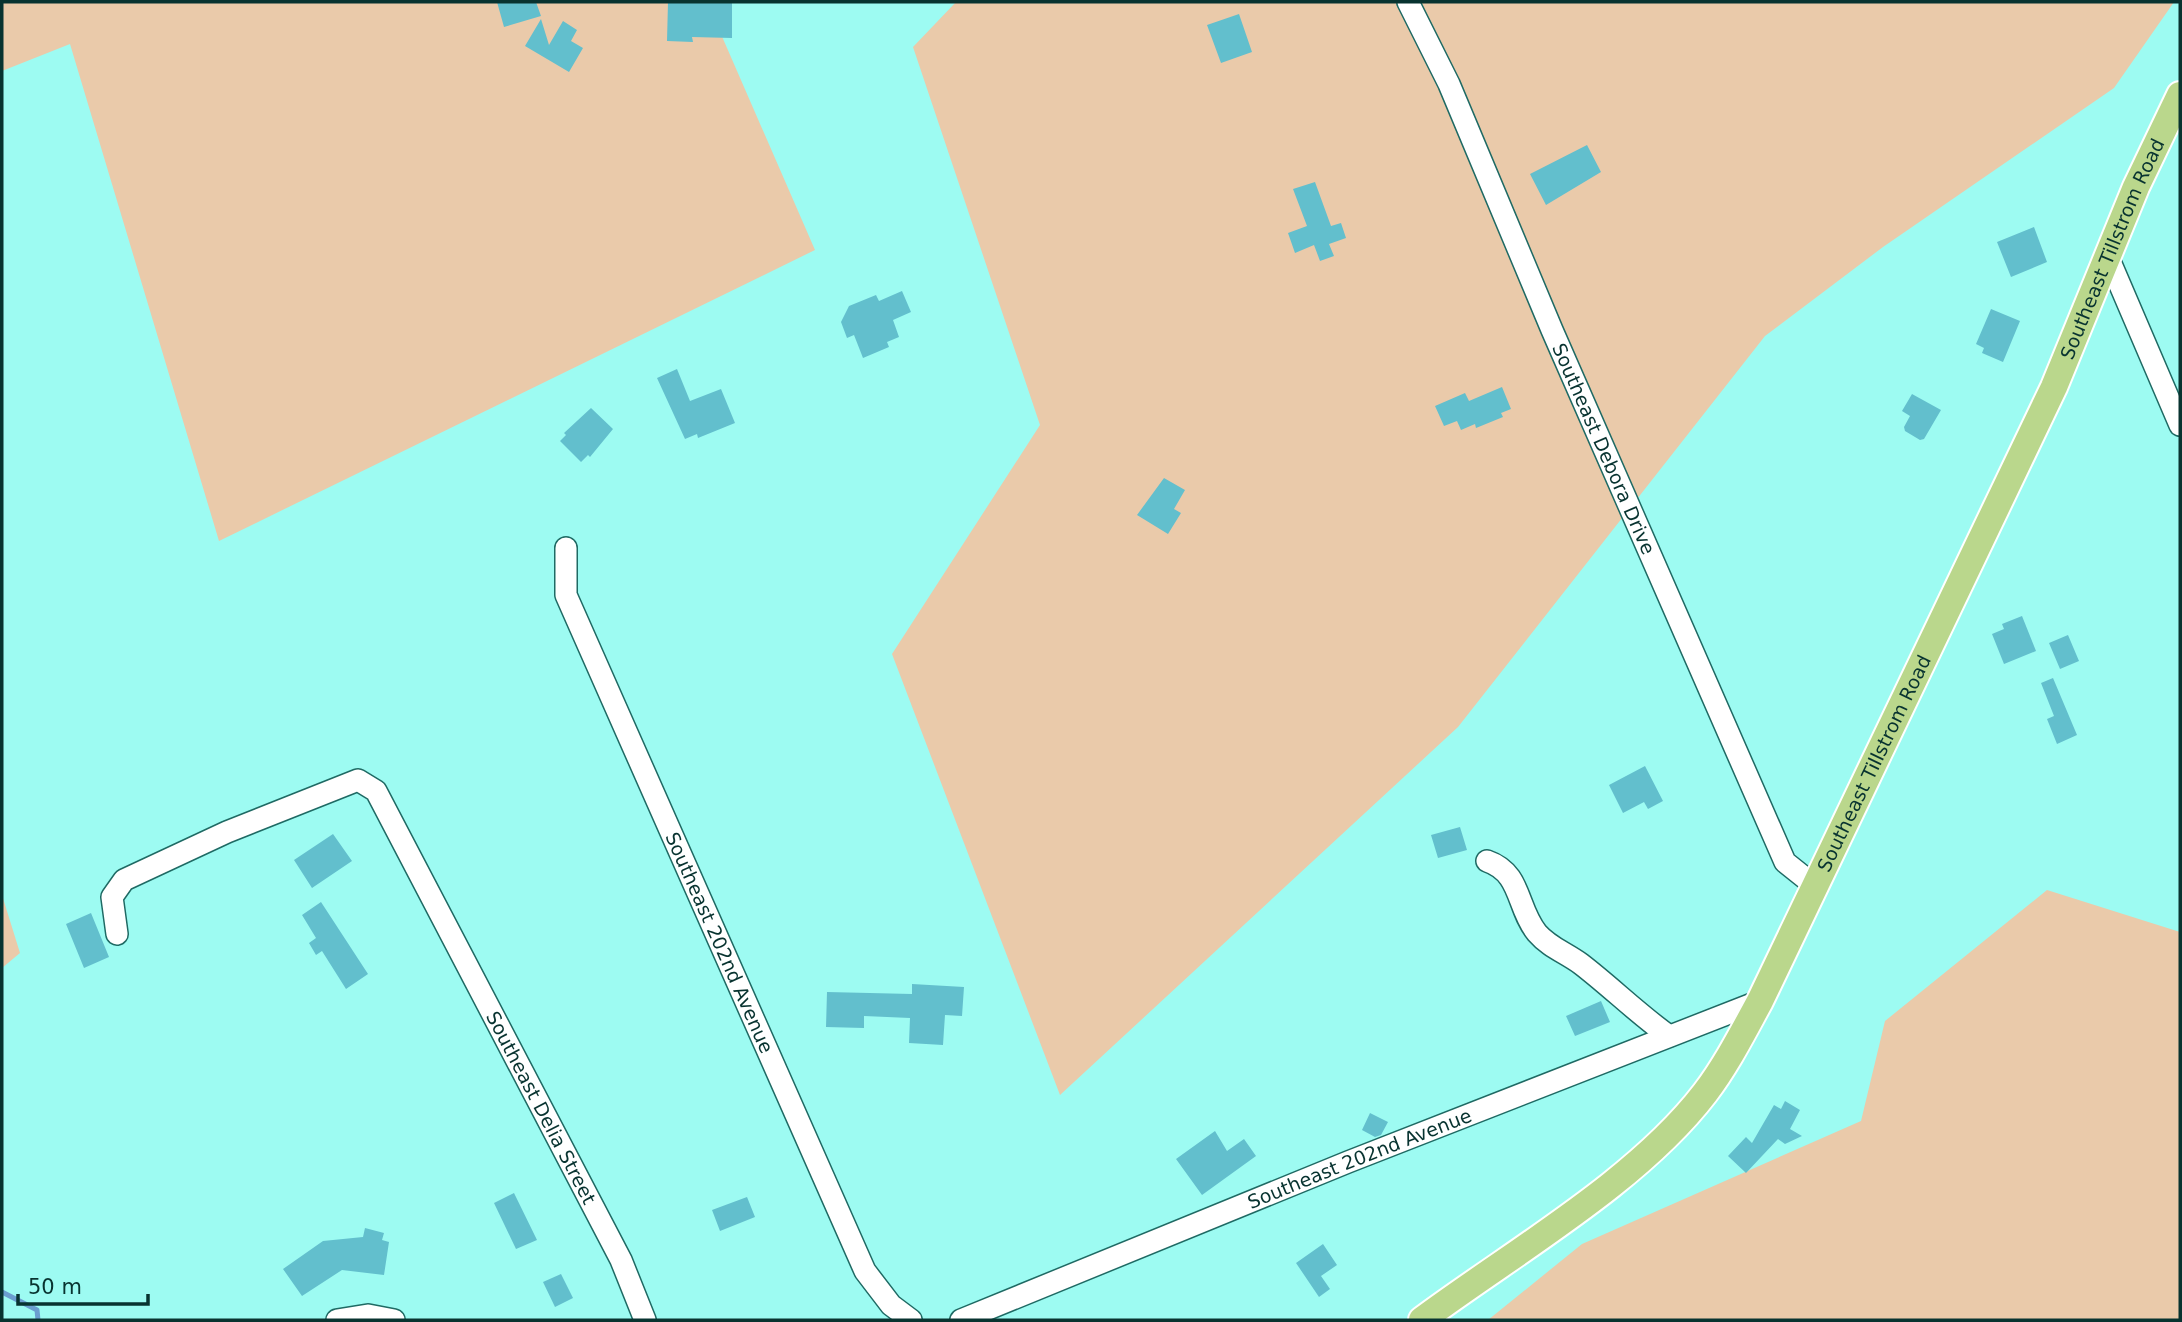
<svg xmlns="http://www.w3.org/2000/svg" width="2182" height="1322" font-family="'DejaVu Sans',sans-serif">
<rect width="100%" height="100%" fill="#9dfbf2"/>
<path fill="#eacaaa" d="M2,2H707L815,250L219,541L70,44L2,71Z
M956,2H2174L2114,88L1883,247L1765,336L1458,727L1060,1095L892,654L1040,425L913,47Z
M2047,890L2180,932V1320H1488L1582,1244L1861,1121L1885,1021Z
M2,895L20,953L2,968Z"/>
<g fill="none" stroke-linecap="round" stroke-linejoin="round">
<path stroke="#6b9ecf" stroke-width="5" d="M2,1292L37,1310L38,1320"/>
</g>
<path fill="#62bfcd" d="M497,2H536L541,16L504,27Z
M668,2L732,3V38L692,37L693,42L667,41Z
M1239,14L1252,52L1221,63L1207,25Z
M541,19L549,45L563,21L577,30L571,41L583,48L569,72L525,46Z
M1587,145L1601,172L1546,205L1530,174Z
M1315,182L1331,226L1341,223L1346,238L1329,244L1334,256L1320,261L1314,245L1295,253L1288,233L1307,226L1293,189Z
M2034,227L2047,262L2011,277L1997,242Z
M902,291L911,312L893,320L899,337L887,342L889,347L863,358L854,335L847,338L841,322L849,306L876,295L879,301Z
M1991,309L2020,321L2003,362L1982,353L1984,348L1976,344Z
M677,369L690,401L721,389L735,423L698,438L697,434L685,439L657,378Z
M1502,387L1511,409L1501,413L1503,417L1476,428L1475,424L1461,430L1457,421L1444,426L1435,406L1465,393L1469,401Z
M1912,394L1941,410L1924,439L1920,440L1905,431L1904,427L1910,416L1902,411Z
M591,408L613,429L590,457L588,455L581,462L560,441L566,435L564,433Z
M1164,478L1185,490L1174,509L1181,513L1168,534L1137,515Z
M2022,616L2036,651L2004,664L1992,634L2004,629L2002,624Z
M2068,635L2079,661L2060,669L2049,643Z
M2053,678L2077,735L2057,744L2047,719L2054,716L2041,683Z
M1645,766L1663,801L1648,809L1644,802L1623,813L1609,785Z
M1460,827L1467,850L1438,858L1431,835Z
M333,834L352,861L312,888L294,860Z
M321,902L368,974L346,989L322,951L316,955L309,943L316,938L302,915Z
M91,913L109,957L84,968L66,924Z
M912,984L964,987L962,1016L945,1015L943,1045L909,1043L910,1018L864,1016V1028L826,1027L827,992L912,994Z
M1601,1001L1610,1022L1575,1036L1566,1016Z
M1785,1101L1800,1110L1790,1129L1802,1136L1785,1144L1778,1139L1746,1173L1728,1156L1746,1137L1752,1143L1774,1105L1781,1109Z
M1370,1113L1388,1122L1381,1135L1375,1137L1362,1130Z
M1215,1131L1227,1151L1244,1139L1256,1156L1202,1195L1176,1159Z
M514,1193L537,1240L516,1249L494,1203Z
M747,1197L755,1217L720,1231L712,1210Z
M365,1228L384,1233L382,1240L389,1242L384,1275L342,1270L302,1296L283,1269L323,1241L363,1237Z
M1323,1244L1337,1265L1321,1276L1330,1289L1319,1297L1296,1263Z
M561,1274L573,1298L555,1307L543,1282Z"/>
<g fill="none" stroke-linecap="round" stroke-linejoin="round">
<defs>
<g id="minor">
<path id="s1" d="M1408,2L1449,84L1552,330L1785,862L1815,886"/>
<path d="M2108,257L2180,425"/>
<path id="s2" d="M566,548V595L865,1271L891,1305L911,1320"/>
<path d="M1487,861C1522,873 1516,907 1537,933C1549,947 1566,953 1581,964C1611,987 1638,1014 1669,1036"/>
<path id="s3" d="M117,934L112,897L124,880L227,832L358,780L376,791L621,1260L645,1320"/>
<path d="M337,1320L368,1315L394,1320"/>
<path id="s4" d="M961,1320L1348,1162L1760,1001"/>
</g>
<g id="major">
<path id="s5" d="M1422,1320C1512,1253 1637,1182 1705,1093C1727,1064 1743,1032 1760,1001L2054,387L2136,187L2180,95"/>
</g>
</defs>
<use href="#minor" stroke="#1f6a64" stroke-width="24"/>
<use href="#major" stroke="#fff" stroke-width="30"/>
<use href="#minor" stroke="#fff" stroke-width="21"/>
<use href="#major" stroke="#bad78c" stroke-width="26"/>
</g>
<g text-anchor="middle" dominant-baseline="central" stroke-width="6" stroke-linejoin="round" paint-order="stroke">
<g font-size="19" fill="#083330" stroke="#9dfbf2">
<text stroke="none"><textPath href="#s5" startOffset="1302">Southeast Tillstrom Road</textPath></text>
<text stroke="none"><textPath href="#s1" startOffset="488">Southeast Debora Drive</textPath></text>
<text stroke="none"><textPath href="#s5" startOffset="735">Southeast Tillstrom Road</textPath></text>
<text stroke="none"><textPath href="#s2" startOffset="427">Southeast 202nd Avenue</textPath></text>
<text stroke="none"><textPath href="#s3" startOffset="691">Southeast Delia Street</textPath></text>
<text stroke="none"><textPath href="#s4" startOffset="430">Southeast 202nd Avenue</textPath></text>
</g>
</g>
<rect width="2182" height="1322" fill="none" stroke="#083330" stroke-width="7"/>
<path d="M18 1294v10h130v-10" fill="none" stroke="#083330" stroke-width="3.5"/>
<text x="28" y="1294" font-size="21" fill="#083330" stroke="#9dfbf2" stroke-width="5" paint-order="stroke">50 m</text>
</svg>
